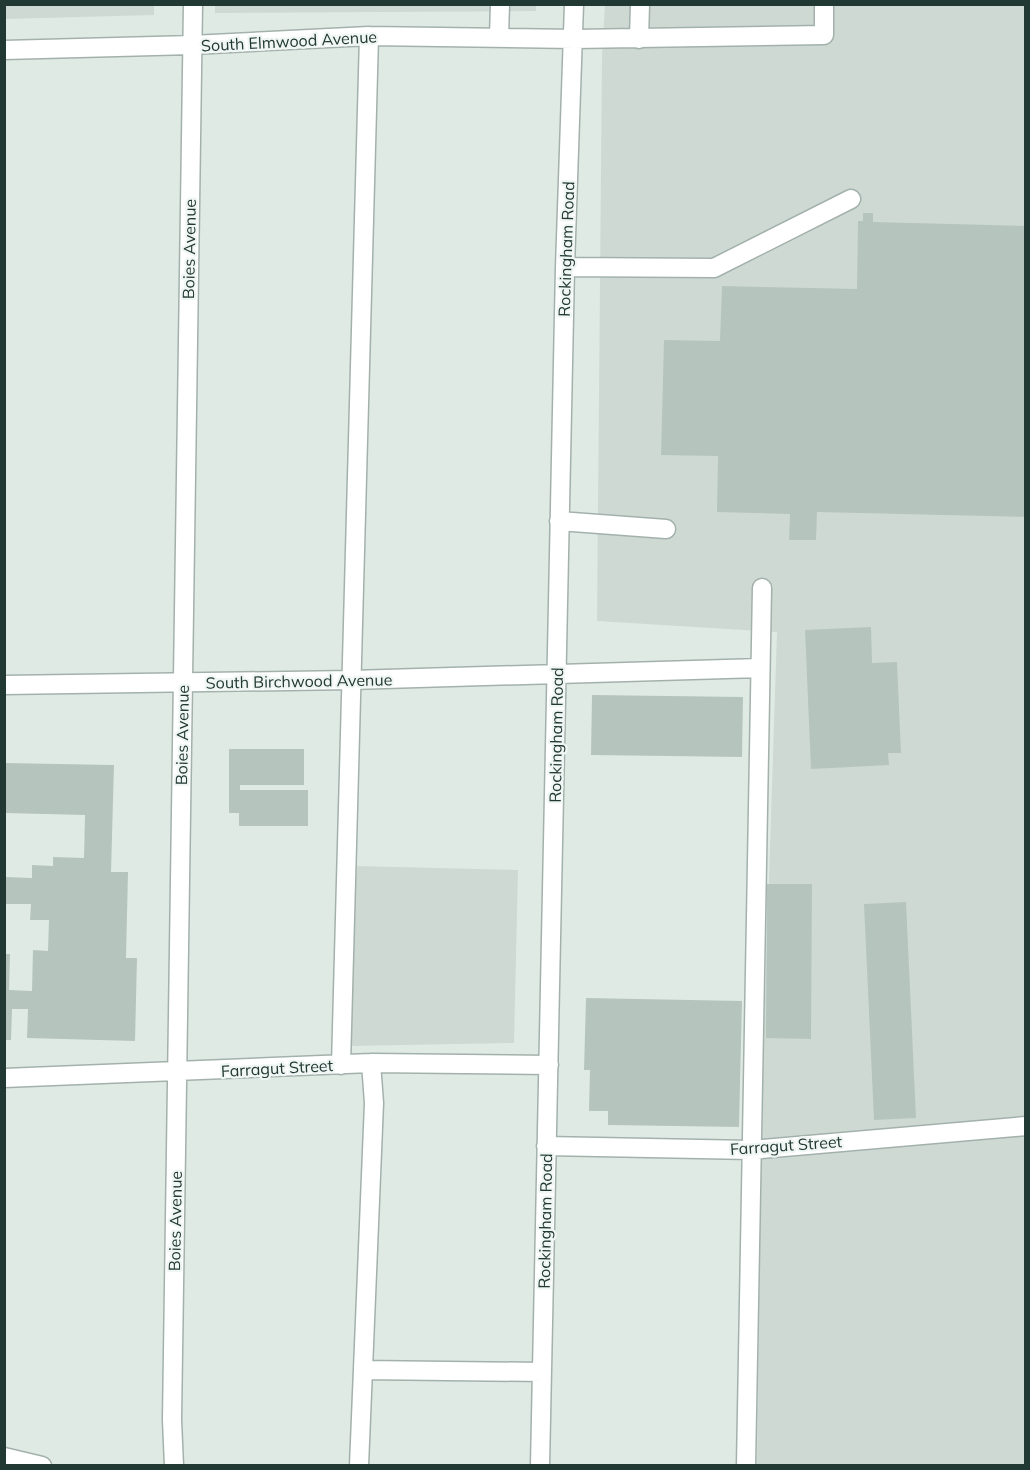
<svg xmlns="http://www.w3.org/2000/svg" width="1030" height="1470" font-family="Mulish,sans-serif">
<rect width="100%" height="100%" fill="#e0eae5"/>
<path fill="#ced9d4" d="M215,4L536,5V11L215,13Z
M4,5H154V15L5,19Z
M605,5H1025V1465H757L761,1125L777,632L597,621L602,57Z
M355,866L518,870L514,1043L349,1046Z"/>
<path fill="#b6c4be" d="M863,213H873V222L1026,226V517L817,512L816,540H789L790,514L717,512L718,456L661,455L664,340L720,341L722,286L857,289L858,221H863Z
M871,627L872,663L897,662L901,753H888L889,765L811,769L805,630Z
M592,695L743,697L742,757L591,755Z
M229,749H304V785H240V790H308V826H239V813H229Z
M5,763L114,765L111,872H128L126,958H137L135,1041L27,1038L28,1009H12L11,1040H5V954H10L9,990L32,991L33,950L48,951L49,920H30L31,904H4V877L32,878V865L53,866V857L84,858L85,815L4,813Z
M767,884H812L811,1039L766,1038Z
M906,902L916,1118L874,1120L864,904Z
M586,998L742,1001L739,1127L608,1125V1111H589L590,1070H584Z"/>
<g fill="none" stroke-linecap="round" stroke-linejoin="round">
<defs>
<path id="minor" d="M499,37L500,4
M639,39L640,4
M4,50L192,45L369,36L574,39L824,35V4
M565,267L714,268L851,199
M559,521L666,529
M4,685L351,680L760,668
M341,1065L369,36
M4,1078L371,1063L549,1065
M546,1146L751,1150L1026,1126
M363,1370L542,1372
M4,1457L42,1466
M174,1466L172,1420L193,4
M359,1466L374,1103L371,1063
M540,1466L565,267L574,4
M746,1466L762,588"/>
</defs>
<use href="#minor" stroke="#a3b1ac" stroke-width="21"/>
<use href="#minor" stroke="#fff" stroke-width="18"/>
</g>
<g text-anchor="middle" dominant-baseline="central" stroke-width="4.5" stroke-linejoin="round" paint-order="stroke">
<g font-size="16" fill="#223833" stroke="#f0f6f3">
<text transform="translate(289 41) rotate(-3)">South Elmwood Avenue</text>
<text transform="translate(189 249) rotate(-89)">Boies Avenue</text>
<text transform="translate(566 249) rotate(-88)">Rockingham Road</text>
<text transform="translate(299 681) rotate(-1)">South Birchwood Avenue</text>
<text transform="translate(182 735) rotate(-89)">Boies Avenue</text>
<text transform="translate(556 735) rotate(-89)">Rockingham Road</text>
<text transform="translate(277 1068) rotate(-3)">Farragut Street</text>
<text transform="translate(786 1145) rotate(-4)">Farragut Street</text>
<text transform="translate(175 1221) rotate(-89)">Boies Avenue</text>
<text transform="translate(545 1221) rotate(-89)">Rockingham Road</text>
</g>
</g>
<rect width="1030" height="1470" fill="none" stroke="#223833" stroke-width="12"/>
</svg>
